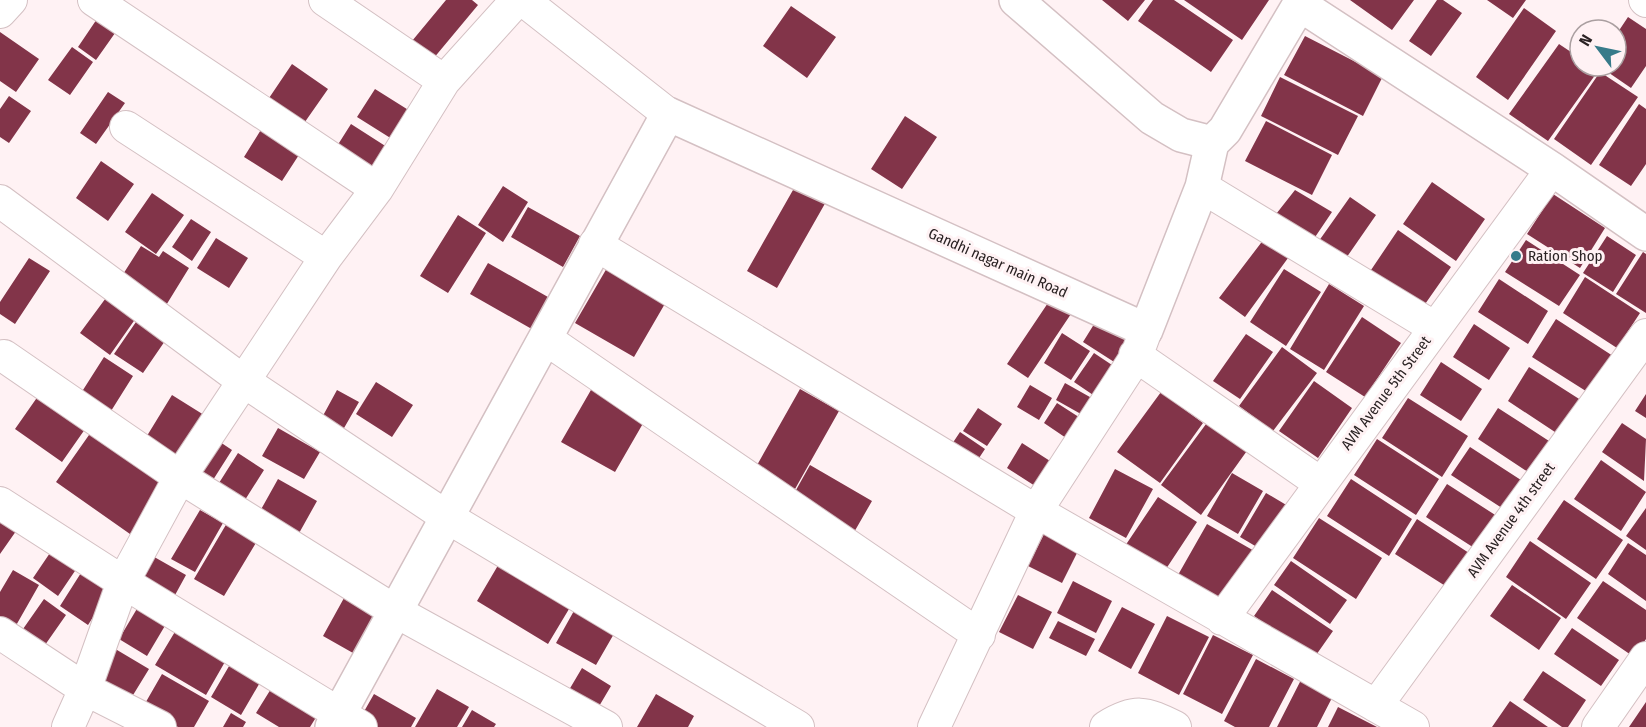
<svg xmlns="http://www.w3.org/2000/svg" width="1646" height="727" font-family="'Fira Sans Condensed',sans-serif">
<rect width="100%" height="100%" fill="#fff2f4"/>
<path fill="#823449" d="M446,0H472L478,5L433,59L412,41Z
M1102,0H1145L1128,21Z
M1153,0H1174L1233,40L1211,72L1138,21Z
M1184,0H1269L1242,40Z
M1350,0H1414L1392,30Z
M1437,0H1443L1462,13L1431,56L1409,41Z
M1487,0H1526L1513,18Z
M791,6L836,37L807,78L763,46Z
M1524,8L1556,31L1508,100L1476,77Z
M101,13L120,26L96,60L78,47Z
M1628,17L1646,29V66L1631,88L1599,66H1616V35Z
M0,32L39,59L16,92L0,81Z
M1305,36L1383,76L1363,116L1284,75Z
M1559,44L1580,58V66H1591L1598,71L1548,141L1509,114Z
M72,47L93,62L70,95L48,80Z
M292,64L328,89L300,129L265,104Z
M1600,72L1638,97L1591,165L1554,139Z
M1280,77L1358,116L1338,155L1261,116Z
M375,89L410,111L392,139L357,117Z
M108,92L125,103L96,144L80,133Z
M9,96L31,111L9,143L0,137V109Z
M1639,104L1646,109V164L1631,186L1599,165Z
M905,116L937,137L902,189L871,169Z
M267,120L306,144L282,181L244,157Z
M1266,121L1332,155L1312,195L1245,161Z
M351,124L390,149L371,178L332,154Z
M101,161L134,184L108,221L76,198Z
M1432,182L1485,219L1456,261L1403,224Z
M797,183L827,200L777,288L747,271Z
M503,186L528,202L503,242L478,225Z
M1295,190L1332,212L1307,249L1269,223Z
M152,193L184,215L156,254L125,232Z
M1553,194L1605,228L1580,268L1527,234Z
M1350,197L1376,215L1342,264L1316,245Z
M528,207L580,236L563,267L511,237Z
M458,215L486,233L448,293L420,276Z
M191,219L211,232L192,261L172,247Z
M1398,230L1451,267L1423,307L1371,270Z
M1607,236L1636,255L1613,292L1583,273Z
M216,238L248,258L229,288L197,268Z
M1264,239L1288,258L1245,317L1219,298Z
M1526,240L1580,275L1559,306L1505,272Z
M141,246L159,257L163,251L189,268L165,307L120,279Z
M1643,252L1646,254V313L1616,294Z
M29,258L50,271L15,324L0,314V302Z
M611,261L670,295L634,357L575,323Z
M488,263L555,301L537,332L470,294Z
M1284,269L1321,292L1286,346L1250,322Z
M1585,277L1640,313L1617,348L1563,313Z
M1499,279L1548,311L1528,344L1478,312Z
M1329,284L1364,306L1324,370L1290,349Z
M114,287L143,308L110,355L80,333Z
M1056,291L1077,305L1028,378L1007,364Z
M1101,313L1140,338L1122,367L1083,342Z
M1362,317L1401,343L1365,397L1326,372Z
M138,319L167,338L143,373L114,354Z
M1556,319L1613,356L1589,393L1532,357Z
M1474,324L1510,348L1489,380L1453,357Z
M1062,333L1090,351L1071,380L1044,363Z
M1246,334L1273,352L1240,399L1213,381Z
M1282,347L1317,373L1273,431L1239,406Z
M1094,353L1118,369L1099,399L1074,382Z
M104,357L133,376L106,419L76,401Z
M1441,362L1482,389L1461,421L1420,395Z
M1529,367L1587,404L1564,438L1508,401Z
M1314,381L1352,408L1318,458L1279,431Z
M376,382L413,405L392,437L356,414Z
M595,383L649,413L615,472L561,442Z
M1065,383L1097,401L1088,418L1056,400Z
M1030,385L1052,398L1039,420L1017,407Z
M43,389L90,422L62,462L15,429Z
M800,389L839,411L795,489L756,467Z
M337,390L359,402L340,435L319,423Z
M1161,392L1203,423L1160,483L1117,452Z
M1646,394V418L1635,411Z
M172,395L204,415L173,464L142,444Z
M1408,398L1468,436L1442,477L1382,438Z
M1057,403L1085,421L1072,442L1044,423Z
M978,408L1002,424L987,446L963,431Z
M1498,408L1549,441L1528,472L1478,439Z
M1209,420L1249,448L1201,515L1161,485Z
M1622,423L1646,439L1644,481L1602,452Z
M96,425L170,477L130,534L56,482Z
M278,428L320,452L304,479L262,456Z
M960,432L985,449L971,470L946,453Z
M211,436L232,450L206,491L184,477Z
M1377,439L1439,479L1416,515L1354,475Z
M1022,443L1061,468L1046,493L1007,468Z
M1470,447L1524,482L1505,510L1451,475Z
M238,453L264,470L238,511L212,494Z
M1601,460L1646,492L1621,531L1574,499Z
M810,465L872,501L853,534L791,499Z
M1115,469L1153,489L1126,538L1089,518Z
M1232,473L1263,491L1238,534L1207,516Z
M278,479L317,501L293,544L254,522Z
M1351,479L1412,519L1389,556L1327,516Z
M1447,484L1503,520L1482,553L1426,517Z
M1266,493L1288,506L1262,550L1240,537Z
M1158,497L1197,522L1164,572L1125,546Z
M1564,500L1623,540L1596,579L1537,539Z
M1646,508V550L1626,536Z
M200,510L223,523L195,572L171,559Z
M0,512L21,524L0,554Z
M1319,518L1382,558L1356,599L1293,558Z
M1417,519L1469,553L1447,587L1395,554Z
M227,523L257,541L224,596L194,579Z
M1049,524L1083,541L1062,583L1028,566Z
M1207,524L1256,552L1222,610L1174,582Z
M1530,541L1591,583L1566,619L1506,577Z
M1628,543L1646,555V601L1608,574Z
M54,547L79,565L58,596L33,578Z
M149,554L186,575L169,606L131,585Z
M1291,561L1347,600L1330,624L1274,585Z
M500,562L572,604L548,644L477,601Z
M86,565L115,583L88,625L60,606Z
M13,570L39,585L14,629L0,621V592Z
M1073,581L1112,601L1096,633L1057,613Z
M1603,581L1646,610V639L1634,657L1577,618Z
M1512,585L1561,618L1539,650L1490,616Z
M1272,590L1333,631L1314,658L1254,616Z
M1018,595L1052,612L1033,649L999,632Z
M344,598L375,616L353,653L323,636Z
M44,599L66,615L45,645L23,629Z
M138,607L166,624L147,656L119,639Z
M1122,607L1155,624L1131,669L1098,651Z
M575,609L615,632L596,665L556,643Z
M1167,616L1209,637L1179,695L1138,673Z
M1058,621L1095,639L1086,656L1049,638Z
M1572,628L1619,660L1601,686L1554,654Z
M176,630L226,660L206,695L155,665Z
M1213,635L1253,655L1222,714L1183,694Z
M112,647L149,669L130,700L94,678Z
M1256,659L1294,679L1269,727H1235L1224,721Z
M232,661L262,679L241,715L211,697Z
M582,668L611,686L598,708L569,690Z
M1543,671L1586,700L1568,727H1562L1523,700Z
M162,674L209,701L194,727H178L143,707Z
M1302,678L1334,694L1317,727H1277Z
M274,684L320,711L310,727H279L256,713Z
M437,689L469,707L457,727H415Z
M374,694L416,718L411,727H366L358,722Z
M656,694L694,716L688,727H637Z
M1510,701L1548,727H1492Z
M1646,702V727H1629Z
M1338,707L1377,727H1328Z
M472,710L496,724L494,727H462Z
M231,713L246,722L243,727H223Z"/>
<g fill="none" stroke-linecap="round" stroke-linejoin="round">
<defs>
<path id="minor" d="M94,0L377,189
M325,0L444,81
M523,0L668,114
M1645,0L1646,1
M0,12L11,0
M126,127L326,257
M1202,187L1435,328
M0,201L242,380L447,517L798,727
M595,244L1036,511L1413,727
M546,339L979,635
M1135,355L1320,483
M4,356L180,477L395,611L606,727
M0,503L123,582L361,727
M1222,619L1552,169
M0,633L85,689L160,727
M1376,706L1646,335
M68,727L85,689L123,582L180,477L326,257L377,189L444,81L517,0
M934,727L1036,511L1136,357L1146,330
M1106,727C1135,709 1145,712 1175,727
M1598,727L1646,658"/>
<path id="tertiary" d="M1016,0L1152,118L1181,135L1212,143
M1299,4L1552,169L1646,234
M1212,143L1225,130L1302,0
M332,727L668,114L1146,330L1202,187L1212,143"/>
</defs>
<use href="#minor" stroke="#d4c0c3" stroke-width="34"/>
<use href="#tertiary" stroke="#d4c0c3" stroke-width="36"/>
<use href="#minor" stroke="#fff" stroke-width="32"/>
<use href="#tertiary" stroke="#fff" stroke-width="33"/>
</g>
<circle fill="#377b8a" stroke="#fff2f4" stroke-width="2" cx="1516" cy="256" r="6"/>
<g text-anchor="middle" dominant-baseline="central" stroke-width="6" stroke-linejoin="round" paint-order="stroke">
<g font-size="15" fill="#2a2223" stroke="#fff2f4" text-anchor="start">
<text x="1528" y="256">Ration Shop</text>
</g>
<g font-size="15" fill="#2a2223" stroke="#fff2f4">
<text transform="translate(998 263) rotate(24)">Gandhi nagar main Road</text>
<text transform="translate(1386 393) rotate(-53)">AVM Avenue 5th Street</text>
<text transform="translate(1511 520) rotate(-54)">AVM Avenue 4th street</text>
</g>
</g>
<g transform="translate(1598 48) rotate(302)"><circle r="28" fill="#fff2f4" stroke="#aa9fa0" stroke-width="1.5"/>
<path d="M0-4.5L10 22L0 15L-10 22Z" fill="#377b8a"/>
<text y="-9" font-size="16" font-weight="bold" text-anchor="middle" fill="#2a2223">N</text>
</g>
</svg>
